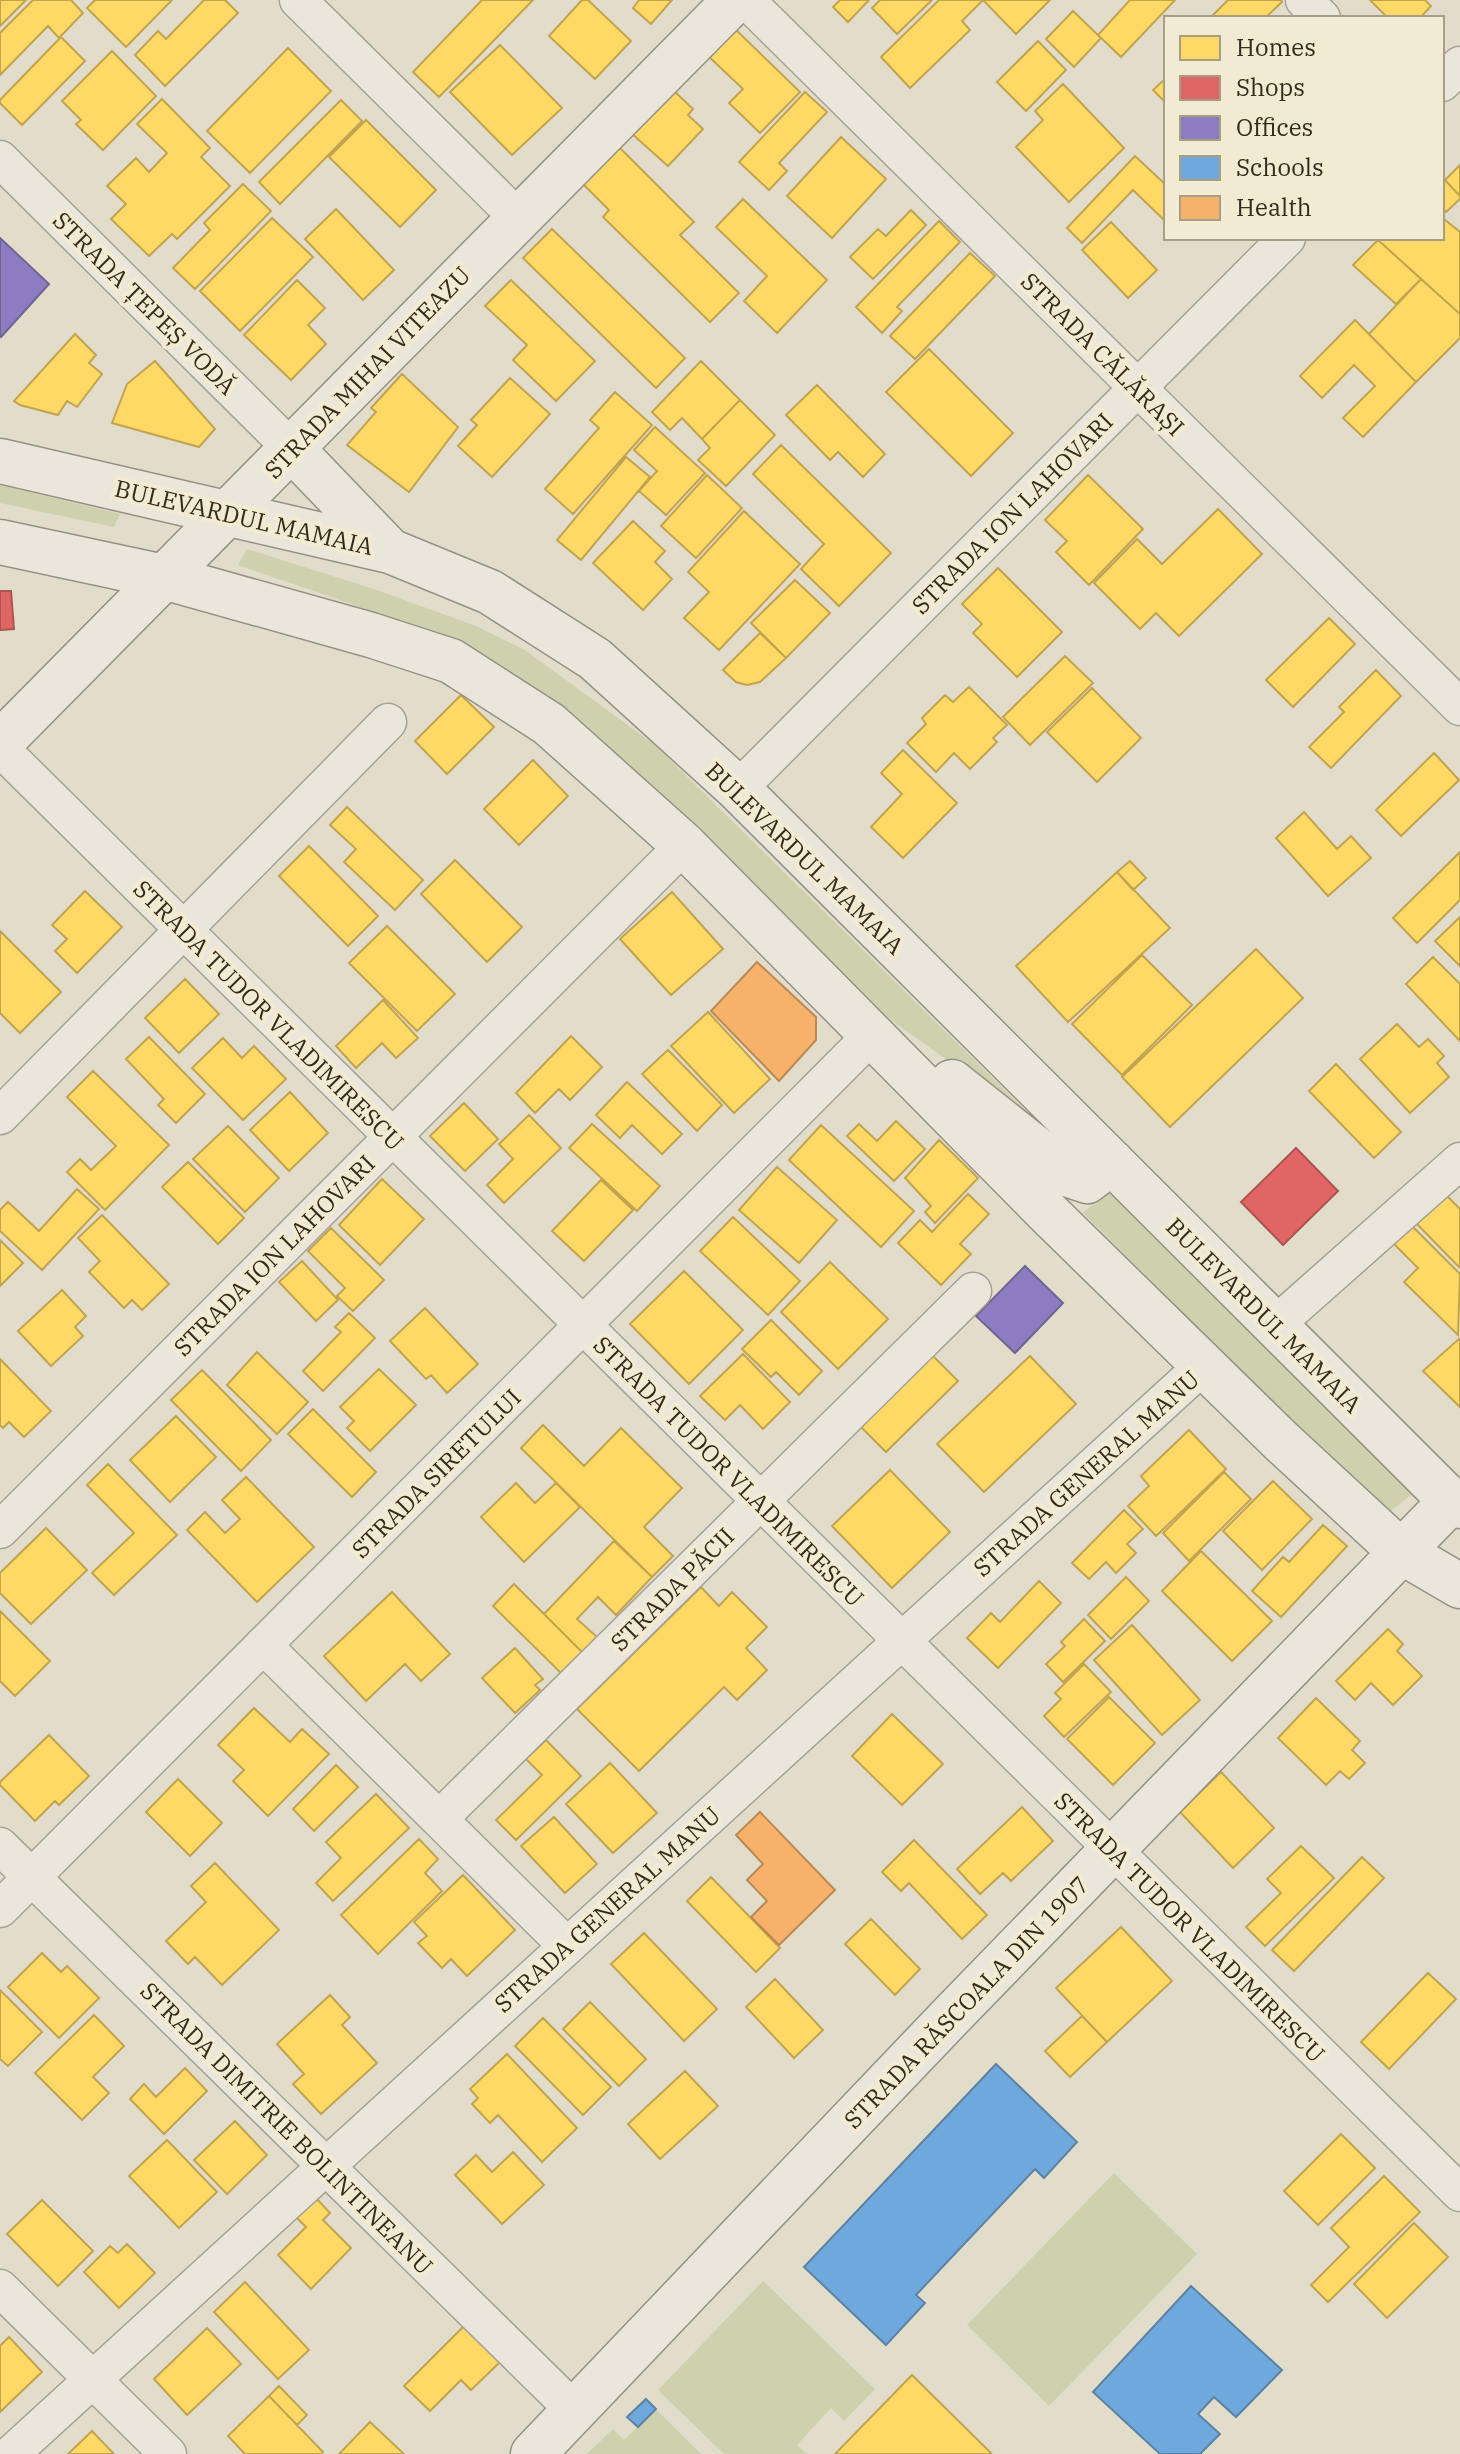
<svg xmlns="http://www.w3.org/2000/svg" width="1460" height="2454" font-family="'IBM Plex Serif',serif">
<rect width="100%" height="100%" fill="#e2dccb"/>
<path fill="#cfd1ae" d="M0,485L120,514L114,527L0,503Z
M247,549L374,589L476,626L525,650L655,745L1085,1169L971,1077L867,1003L629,769L515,675L468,647L366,609L238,565Z
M1110,1190L1412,1494L1385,1516L1083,1213Z
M1114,2173L1197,2254L1049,2406L967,2325Z
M763,2281L875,2389L844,2421L831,2408L797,2445L807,2454H724L658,2390Z
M656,2409L701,2454H587L613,2429L624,2440Z"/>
<path fill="#ffd966" stroke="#c2a450" stroke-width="2" d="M0,0H26L0,26Z
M33,0H71L83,13L59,38L48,26L0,75V33Z
M95,0H172L126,47L87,8Z
M204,0H225L238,13L165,86L135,55L158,31L166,39Z
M482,0H533L439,97L413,72Z
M582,0H588L631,41L595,79L549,36Z
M672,0L651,24L633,8L639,0Z
M840,0H869L848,22L833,7Z
M880,0H932L897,34L872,8Z
M939,0H1050L1016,34L983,0L962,21L970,30L910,88L881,57Z
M1130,0H1175L1121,57L1098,35Z
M1228,0H1281L1282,2L1265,18H1210Z
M1370,0H1425L1431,6L1420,18H1388Z
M1073,11L1101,38L1074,67L1046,39Z
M732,26L800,92L760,133L729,103L743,89L705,53Z
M61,37L85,61L22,125L0,103V100Z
M1038,41L1066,70L1026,111L997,82Z
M500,45L562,108L512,155L450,92Z
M288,48L331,91L250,173L207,131Z
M112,51L156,96L103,150L76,124L81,120L62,101Z
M1166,78V103L1153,90Z
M1063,84L1124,148L1069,202L1016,147L1043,120L1035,111Z
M672,89L693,109L688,115L703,129L668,166L631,133Z
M805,92L827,112L779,163L787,171L769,190L739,162Z
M162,99L210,148L201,157L230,186L177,239L172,234L149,256L111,219L126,204L107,186L136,158L149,172L167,153L137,124Z
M341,100L362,121L280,204L259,182Z
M366,120L436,190L400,227L329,157Z
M841,137L886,179L832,238L787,196Z
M619,147L694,222L680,235L739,293L710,322L603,217L609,210L583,184Z
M1135,156L1166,185V222L1133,190L1082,243L1067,228Z
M1460,165V196L1445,180Z
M1442,177L1460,196V199L1446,212L1442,208Z
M243,184L271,211L195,289L173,268L210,230L204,223Z
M743,199L827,280L777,333L744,301L767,276L716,227Z
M336,209L394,270L363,300L305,239Z
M911,210L926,225L873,279L850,257L878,229L886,236Z
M272,218L313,257L240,331L200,291Z
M1444,219L1460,232V314L1378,240L1442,238V222Z
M939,221L960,242L897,307L902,311L882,333L856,307Z
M1111,222L1157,270L1128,298L1082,250Z
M552,229L685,358L656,388L523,258Z
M1378,240L1421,279L1396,304L1353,265Z
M970,253L995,276L915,359L890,336Z
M1421,279L1460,314V338L1416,382L1369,334Z
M297,280L325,308L308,325L326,344L291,380L244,335Z
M511,280L595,361L556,401L513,360L527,345L485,306Z
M1355,320L1416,382L1363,437L1343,418L1375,386L1354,365L1322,398L1300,376Z
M75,334L96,355L89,363L102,374L77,407L67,401L58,415L20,405L14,401Z
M929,349L1013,433L971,476L886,392Z
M155,361L215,429L199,447L112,423L127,384Z
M701,361L740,400L702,439L682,418L670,430L652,412Z
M402,374L458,427L409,492L347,445L376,412L371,408Z
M510,378L550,414L492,477L458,446L477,425L471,420Z
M817,385L885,454L863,477L838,452L830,460L786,415Z
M615,392L652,425L573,514L545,489L599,428L590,420Z
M740,400L775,435L726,486L698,460L710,448L702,439Z
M655,427L705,473L666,515L639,491L657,471L634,450Z
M781,445L891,553L839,606L801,569L824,544L753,474Z
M626,457L650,477L581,560L557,540Z
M707,475L742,508L696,558L661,526Z
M1088,475L1143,529L1089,585L1056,552L1067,541L1045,520Z
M1218,509L1262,554L1179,636L1156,613L1140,629L1094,583L1137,539L1162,564Z
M744,511L800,564L719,650L684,618L709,592L688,572Z
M633,521L665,551L655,562L672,579L643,610L593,563Z
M998,568L1062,632L1017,677L973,633L982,624L962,604Z
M795,580L830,613L786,658L751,623Z
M1329,618L1355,644L1293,707L1266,680Z
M760,633L786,658L760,682L747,685L736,682L723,670Z
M1065,656L1093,683L1030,745L1003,717Z
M1376,670L1401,696L1331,768L1309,747L1344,712L1339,707Z
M969,687L1007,725L993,738L997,742L970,769L954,753L936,772L907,743L926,724L922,718L945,695L953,702Z
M1092,688L1141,738L1097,782L1047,732Z
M461,695L494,727L447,774L415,741Z
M903,750L957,803L903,858L871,827L902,794L881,773Z
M1434,753L1459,780L1401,836L1376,810Z
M533,760L568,796L519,845L484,809Z
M347,807L423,880L395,910L344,862L356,849L330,825Z
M1304,812L1337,849L1351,836L1371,858L1328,896L1276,838Z
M309,846L378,916L348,946L279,876Z
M1460,852V900L1417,943L1393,918Z
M455,860L522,927L487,962L421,894Z
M1130,861L1146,878L1133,890L1117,872Z
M1117,872L1170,928L1068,1022L1016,966Z
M85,891L122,927L77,973L55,951L67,939L52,925Z
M672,892L723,949L671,995L620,939Z
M1460,917V966L1435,941Z
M387,926L455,994L417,1031L349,963Z
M0,931L61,992L20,1033L0,1013Z
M1256,949L1303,998L1170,1127L1122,1077Z
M1142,955L1192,1005L1122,1075L1072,1024Z
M1433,957L1460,984V1041L1406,984Z
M185,979L219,1014L179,1053L145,1018Z
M383,1000L418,1038L396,1058L382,1043L356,1068L336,1046Z
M708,1012L770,1079L734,1113L671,1046Z
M1397,1024L1419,1047L1428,1039L1444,1056L1437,1063L1449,1077L1410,1113L1360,1059Z
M571,1036L602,1067L570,1100L559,1089L535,1113L516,1093Z
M149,1037L205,1094L176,1123L158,1105L164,1099L126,1059Z
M223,1038L242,1058L254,1046L286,1079L243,1120L192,1068Z
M668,1050L722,1105L697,1131L642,1074Z
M1336,1064L1401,1132L1374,1158L1309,1091Z
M93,1071L169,1145L105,1210L67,1172L80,1159L91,1170L116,1146L67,1097Z
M627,1082L682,1134L662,1154L632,1125L620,1138L596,1115Z
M290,1092L328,1133L289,1171L250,1130Z
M464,1103L498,1139L465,1171L430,1136Z
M529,1115L561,1148L504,1203L487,1185L513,1159L499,1144Z
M896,1121L925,1149L894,1181L847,1136L859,1124L877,1141Z
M592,1124L660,1186L637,1211L569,1148Z
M821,1125L914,1211L881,1247L789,1160Z
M228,1126L279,1178L245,1212L193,1159Z
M939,1140L978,1178L935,1223L925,1212L931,1206L905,1178Z
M188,1162L244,1218L218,1244L162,1187Z
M777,1167L837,1220L799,1263L739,1210Z
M382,1179L424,1219L380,1265L339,1225Z
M601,1180L633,1210L584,1261L552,1231Z
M77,1189L99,1209L42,1270L0,1231V1210L8,1202L39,1231Z
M1441,1190L1460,1209V1268L1412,1219Z
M968,1194L989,1214L960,1244L971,1254L941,1285L898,1243L920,1220L932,1232Z
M102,1215L169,1284L142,1310L132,1300L124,1308L89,1272L100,1261L78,1238Z
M733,1217L800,1281L768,1315L700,1251Z
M1408,1222L1460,1274L1458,1335L1404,1282L1418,1268L1390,1240Z
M331,1228L384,1280L353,1311L337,1296L345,1288L308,1251Z
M0,1240L23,1263L0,1286Z
M302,1261L338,1300L316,1321L279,1282Z
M830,1262L888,1319L838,1369L781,1312Z
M684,1271L743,1330L689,1384L630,1324Z
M62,1290L86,1316L75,1327L83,1336L51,1366L18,1331Z
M425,1308L478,1364L447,1393L431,1375L426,1379L390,1341Z
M349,1313L375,1338L323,1391L303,1371L341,1332L335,1327Z
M771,1320L822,1371L799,1395L776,1372L771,1377L742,1349Z
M1460,1338V1407L1423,1371Z
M257,1352L308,1402L277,1434L227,1385Z
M743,1354L790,1402L763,1429L740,1405L725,1420L700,1396Z
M931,1354L958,1381L886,1452L859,1425Z
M1030,1356L1076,1404L984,1492L937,1444Z
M0,1359L51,1411L24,1437L9,1422L3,1428L0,1425Z
M379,1369L416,1405L370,1451L347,1428L354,1421L340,1407Z
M202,1370L271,1440L241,1471L171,1400Z
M313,1409L376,1472L352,1497L288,1434Z
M176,1416L216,1457L170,1502L130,1460Z
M543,1425L584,1466L621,1428L682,1488L644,1527L673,1556L652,1577L521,1448Z
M1189,1430L1226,1469L1156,1536L1128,1506L1149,1486L1141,1476Z
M108,1464L177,1535L114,1595L92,1573L134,1533L87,1485Z
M890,1470L950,1532L892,1588L832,1526Z
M1224,1472L1251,1499L1189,1561L1163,1533Z
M246,1477L314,1547L257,1602L187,1530L205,1512L225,1533L240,1519L222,1500Z
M1273,1481L1312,1519L1262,1570L1223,1531Z
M516,1483L535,1503L556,1483L580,1507L524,1562L481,1517Z
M1124,1510L1143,1529L1127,1544L1136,1553L1116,1573L1106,1562L1089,1579L1072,1563Z
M1323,1525L1347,1546L1281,1617L1252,1591L1283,1557L1289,1562Z
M46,1528L87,1570L31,1624L0,1593V1573Z
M614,1541L652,1577L616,1615L598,1597L577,1619L597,1637L582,1652L544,1614Z
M1201,1551L1272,1621L1232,1661L1162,1591Z
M1126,1577L1149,1601L1111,1639L1088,1615Z
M1039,1581L1061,1603L998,1668L967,1638L991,1613L1000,1622Z
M514,1584L582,1652L561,1673L493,1606Z
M701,1587L719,1606L732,1592L767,1627L746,1648L767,1670L737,1700L724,1687L639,1771L577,1709Z
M392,1592L450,1654L421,1681L405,1664L366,1701L324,1656Z
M0,1611L50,1661L15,1696L0,1681Z
M1084,1619L1105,1641L1063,1682L1046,1664L1065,1646L1061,1642Z
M1132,1625L1200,1700L1162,1735L1094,1660Z
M1388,1629L1403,1644L1397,1651L1422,1676L1393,1705L1371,1683L1355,1700L1336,1681Z
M515,1648L543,1679L535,1685L540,1690L515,1713L482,1678Z
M1084,1664L1111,1692L1064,1737L1044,1716L1061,1699L1055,1693Z
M1109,1697L1155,1743L1113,1785L1067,1739Z
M1316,1698L1360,1741L1352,1750L1365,1763L1349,1779L1340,1771L1326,1785L1278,1738Z
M254,1708L290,1742L302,1729L329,1754L268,1816L233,1781L244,1770L218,1745Z
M892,1714L943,1764L902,1805L852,1756Z
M49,1735L89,1776L59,1805L55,1801L35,1821L0,1785V1782Z
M546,1740L581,1776L516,1840L496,1820L542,1775L526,1759Z
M610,1763L657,1813L613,1853L566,1804Z
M336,1765L358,1787L314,1831L293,1809Z
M1221,1772L1274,1828L1233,1868L1180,1812Z
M178,1779L222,1823L190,1856L146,1812Z
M376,1794L409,1828L333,1901L316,1883L341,1858L326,1842Z
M1022,1807L1053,1841L1011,1881L1003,1873L980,1894L957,1869Z
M554,1817L597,1864L565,1893L521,1846Z
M419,1839L438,1859L425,1873L442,1891L378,1954L341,1915Z
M914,1840L987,1915L962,1939L909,1883L901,1891L882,1872Z
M1301,1846L1334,1878L1265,1946L1246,1927L1281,1893L1267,1879Z
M1362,1857L1384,1878L1294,1971L1272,1950Z
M215,1863L279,1930L222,1985L195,1957L188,1964L166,1941L206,1902L191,1886Z
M463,1875L515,1930L467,1976L451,1959L442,1968L418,1943L427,1936L414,1922Z
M711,1877L780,1948L756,1972L687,1901Z
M871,1919L920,1969L895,1995L845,1944Z
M1121,1927L1172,1981L1107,2042L1056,1988Z
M644,1933L717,2009L684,2041L611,1964Z
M42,1953L61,1972L67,1966L99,1998L59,2038L8,1987Z
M1428,1973L1456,1999L1389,2069L1361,2042Z
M775,1979L823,2030L794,2058L746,2007Z
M0,1990L42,2032L8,2066L0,2059Z
M330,1995L350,2017L342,2025L377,2063L321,2114L293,2084L304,2074L277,2044Z
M590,2002L646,2059L619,2086L563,2029Z
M94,2015L124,2046L93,2077L109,2093L82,2120L35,2073Z
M1082,2016L1107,2042L1070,2077L1045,2051Z
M543,2018L611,2087L583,2115L515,2046Z
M507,2054L577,2128L542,2162L498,2115L490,2123L472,2104L478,2098L470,2089Z
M185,2068L207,2091L164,2134L130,2099L144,2084L156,2097Z
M685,2071L718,2106L660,2159L628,2124Z
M235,2121L267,2155L227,2194L194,2160Z
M1341,2134L1375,2168L1318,2225L1284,2191Z
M167,2140L217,2192L179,2228L129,2176Z
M513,2152L544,2185L502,2224L455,2175L476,2155L492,2172Z
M1384,2176L1420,2212L1328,2302L1311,2285L1349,2247L1331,2228Z
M315,2197L330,2213L323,2220L351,2248L311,2289L278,2255L306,2227L296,2217Z
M42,2200L93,2251L58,2286L7,2234Z
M1414,2223L1448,2257L1387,2318L1354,2284Z
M127,2244L155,2273L119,2308L84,2272L110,2246L118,2253Z
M245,2282L309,2350L278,2379L214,2312Z
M464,2326L500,2362L471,2390L461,2380L430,2411L404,2386Z
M207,2328L241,2364L187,2415L154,2379Z
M9,2337L42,2372L0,2412V2346Z
M912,2375L991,2453L990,2454H835Z
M279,2386L307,2415L297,2425L269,2396Z
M269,2396L323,2452L321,2454H245L228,2436Z
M370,2422L404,2454H339Z
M92,2431L114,2454H68Z"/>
<path fill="#e06666" stroke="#ac5450" stroke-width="2" d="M0,591H11L14,629L0,630Z
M1296,1148L1338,1191L1283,1245L1241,1202Z"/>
<path fill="#8e7cc3" stroke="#736392" stroke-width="2" d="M0,238L49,284L1,337L0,336Z
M1025,1266L1063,1303L1015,1353L976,1316Z"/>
<path fill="#6fa8dc" stroke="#5d82a3" stroke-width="2" d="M996,2064L1077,2142L1044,2178L1035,2169L916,2295L925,2303L886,2345L804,2267Z
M1191,2286L1282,2370L1236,2417L1214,2397L1198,2414L1220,2434L1200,2454H1160L1093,2392Z
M646,2399L656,2409L638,2427L627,2417Z"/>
<path fill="#f6b26b" stroke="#bc8954" stroke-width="2" d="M757,962L816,1017V1040L779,1081L711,1011Z
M760,1812L835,1890L779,1945L751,1917L767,1901L747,1880L763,1864L736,1835Z"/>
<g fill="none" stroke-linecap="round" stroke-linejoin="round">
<defs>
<path id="street" d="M298,0L518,218
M746,0L1460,707
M1304,0L1322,18
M1442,83L1460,65
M0,159L291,448
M0,748L1460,2193
M738,789L1287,238
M0,1116L388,722
M1275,1325L1460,1161
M0,1530L684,845
M263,1645L567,1946
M439,1819L973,1291
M0,1846L575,2411
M0,1909L871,1036
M0,2288L168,2454
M11,2454L1204,1365"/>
<path id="secondary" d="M291,448L390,551
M0,461L390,551L490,592L595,659L738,789L1451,1501L1460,1506
M0,542L164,577L371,635L451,661L549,724L684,845L1050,1215L1281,1441L1400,1551L1460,1586
M0,743L735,0
M952,1082L1069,1175L1087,1181L1112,1162
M533,2454L949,2018L1451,1501"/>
</defs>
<use href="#street" stroke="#a7a194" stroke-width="39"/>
<use href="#secondary" stroke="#969085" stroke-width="47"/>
<use href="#street" stroke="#eae6dc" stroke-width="36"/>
<use href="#secondary" stroke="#eae6dc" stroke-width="44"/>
</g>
<g text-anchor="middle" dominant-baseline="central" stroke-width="8" stroke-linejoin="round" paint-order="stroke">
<g font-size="24" fill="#342a1e" stroke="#f3ebd1">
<text transform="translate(145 303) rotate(45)">STRADA ȚEPEȘ VODĂ</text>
<text transform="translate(1103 354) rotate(45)">STRADA CĂLĂRAȘI</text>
<text transform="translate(367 372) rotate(-46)">STRADA MIHAI VITEAZU</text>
<text transform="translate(1012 513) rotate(-45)">STRADA ION LAHOVARI</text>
<text transform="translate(244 517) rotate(13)">BULEVARDUL MAMAIA</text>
<text transform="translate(805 858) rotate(44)">BULEVARDUL MAMAIA</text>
<text transform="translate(269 1015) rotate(45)">STRADA TUDOR VLADIMIRESCU</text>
<text transform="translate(274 1255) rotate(-45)">STRADA ION LAHOVARI</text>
<text transform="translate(1264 1315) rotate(45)">BULEVARDUL MAMAIA</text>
<text transform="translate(729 1471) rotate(45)">STRADA TUDOR VLADIMIRESCU</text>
<text transform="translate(436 1473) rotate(-45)">STRADA SIRETULUI</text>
<text transform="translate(1086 1473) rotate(-42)">STRADA GENERAL MANU</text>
<text transform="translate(672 1589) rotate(-45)">STRADA PĂCII</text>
<text transform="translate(607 1909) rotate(-42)">STRADA GENERAL MANU</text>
<text transform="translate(1190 1927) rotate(45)">STRADA TUDOR VLADIMIRESCU</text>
<text transform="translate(966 2002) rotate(-46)">STRADA RĂSCOALA DIN 1907</text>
<text transform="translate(287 2128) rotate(45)">STRADA DIMITRIE BOLINTINEANU</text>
</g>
</g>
<rect x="1164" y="16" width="280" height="224" fill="#f3ebd1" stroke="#a79e89" stroke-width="2"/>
<rect x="1180" y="36" width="40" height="24" fill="#ffd966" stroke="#a79e89" stroke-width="2"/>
<text x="1236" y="56" font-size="24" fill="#342a1e">Homes</text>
<rect x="1180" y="76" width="40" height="24" fill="#e06666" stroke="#a79e89" stroke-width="2"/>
<text x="1236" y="96" font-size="24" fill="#342a1e">Shops</text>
<rect x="1180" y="116" width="40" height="24" fill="#8e7cc3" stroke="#a79e89" stroke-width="2"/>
<text x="1236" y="136" font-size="24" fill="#342a1e">Offices</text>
<rect x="1180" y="156" width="40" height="24" fill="#6fa8dc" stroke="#a79e89" stroke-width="2"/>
<text x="1236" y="176" font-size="24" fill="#342a1e">Schools</text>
<rect x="1180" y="196" width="40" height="24" fill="#f6b26b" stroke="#a79e89" stroke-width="2"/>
<text x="1236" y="216" font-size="24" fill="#342a1e">Health</text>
</svg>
